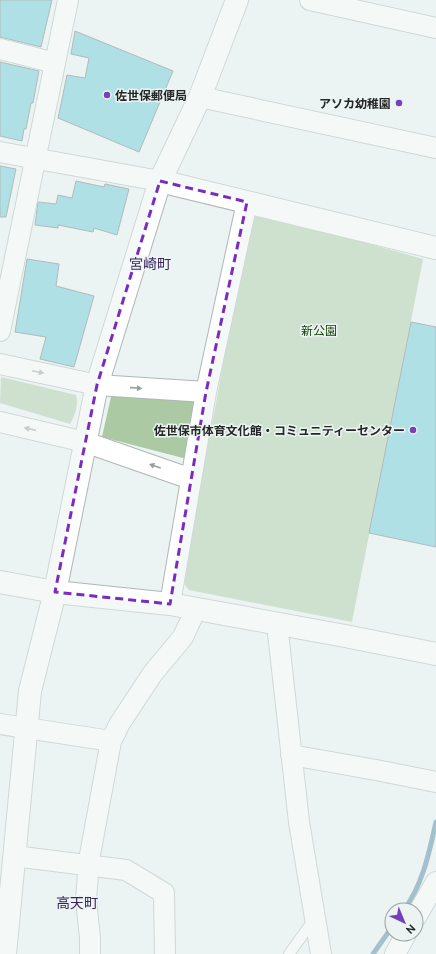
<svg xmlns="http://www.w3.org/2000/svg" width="436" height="954" font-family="Ubuntu,'Noto Sans JP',sans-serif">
<rect width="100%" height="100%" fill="#ebf4f3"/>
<path fill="#abcaa4" d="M260,213L423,259L352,622L189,590L181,580L206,448L213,419L249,220Z
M1,377L76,395C79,404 75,416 70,424L0,403Z
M112,392L196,402L187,459L102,437Z"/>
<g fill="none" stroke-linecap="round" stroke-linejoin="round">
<path stroke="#4c839d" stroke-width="5" d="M404,910C423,884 429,853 436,822
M373,954L392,927"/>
</g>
<path fill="#66c7d5" stroke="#6d7476" d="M0,0H52L41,47L0,37Z
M75,31L173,71L139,152L58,118L67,75L85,78L89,58L71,54Z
M0,62L39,71L33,103H31L26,129H24L22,141L0,136Z
M0,166L16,169L6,217H0Z
M76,181L104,187L105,184L129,189L117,235L94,228L93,232L58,225V228L35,225L38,202L56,204L58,195L72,198Z
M27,259L59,264L56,286L94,296L74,367L40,359L46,337L15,332Z
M411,322L436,327V547L369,533Z"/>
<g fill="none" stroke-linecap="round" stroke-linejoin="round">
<defs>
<path id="service" d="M289,954L315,918"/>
<path id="minor" d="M310,0L436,28
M0,49L55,63
M200,97L436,148
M0,152L160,181
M0,331L68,0
M0,364L97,385L206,392
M0,422L85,442L191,479
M170,604L206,392L247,202
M277,624L299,822L321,954
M0,724L111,741
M291,755L376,770L436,782
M14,856L126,870L164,893L165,954
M416,917L436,882
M90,954V938L86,900L89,860L111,741L120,723L153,673L183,637L196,609
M395,954L406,934"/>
<path id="tertiary" d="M160,181L436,248
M0,582L55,592L170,604L345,636L436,654
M5,954L30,691L55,592L97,385L160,181L200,97L237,0"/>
</defs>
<use href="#service" stroke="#aeb7b5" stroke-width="12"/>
<use href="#minor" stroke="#aeb7b5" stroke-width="22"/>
<use href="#tertiary" stroke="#aeb7b5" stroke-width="24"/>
<use href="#service" stroke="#fff" stroke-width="10"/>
<use href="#minor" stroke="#fff" stroke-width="20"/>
<use href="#tertiary" stroke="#fff" stroke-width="22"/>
</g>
<defs><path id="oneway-solid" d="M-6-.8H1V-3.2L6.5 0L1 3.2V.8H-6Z"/></defs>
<g fill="#9c9d9d">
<use href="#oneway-solid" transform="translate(38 372) rotate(12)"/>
<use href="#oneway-solid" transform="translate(136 388) rotate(4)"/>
<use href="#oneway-solid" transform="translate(30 429) rotate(-167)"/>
<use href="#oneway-solid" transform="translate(155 466) rotate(-161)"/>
</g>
<path d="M0 0H436V954H0ZM160,181L247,202L206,392L170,604L55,592L97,385Z" fill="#ebf4f3" fill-opacity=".55" fill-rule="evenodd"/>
<path fill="none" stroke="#7b2cbf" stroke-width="3" stroke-dasharray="8 5" stroke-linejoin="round" d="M160,181L247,202L206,392L170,604L55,592L97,385Z"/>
<g fill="#7441b9" stroke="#ebf4f3" stroke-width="1.5">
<circle cx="107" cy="95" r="4"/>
<circle cx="399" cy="103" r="4"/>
<circle cx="413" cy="430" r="4"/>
</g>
<g text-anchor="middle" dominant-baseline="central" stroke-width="3" stroke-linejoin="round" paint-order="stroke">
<g font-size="12" font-weight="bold" fill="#232625" stroke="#ebf4f3" text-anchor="end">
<text x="115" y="95" text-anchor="start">佐世保郵便局</text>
<text x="391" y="103">アソカ幼稚園</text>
<text x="405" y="430">佐世保市体育文化館・コミュニティーセンター</text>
</g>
<g font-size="12" fill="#154106" stroke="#ebf4f3">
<text x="319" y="330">新公園</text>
</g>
<g font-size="14" fill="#3b245e" stroke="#ebf4f3">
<text x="150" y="264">宮崎町</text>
<text x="77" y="903">高天町</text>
</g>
</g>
<g transform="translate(404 922) rotate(136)"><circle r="19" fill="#ebf4f3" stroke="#9ba2a1"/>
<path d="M0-3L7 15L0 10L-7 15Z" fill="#7441b9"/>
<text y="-6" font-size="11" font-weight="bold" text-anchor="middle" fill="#232625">N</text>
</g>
</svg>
